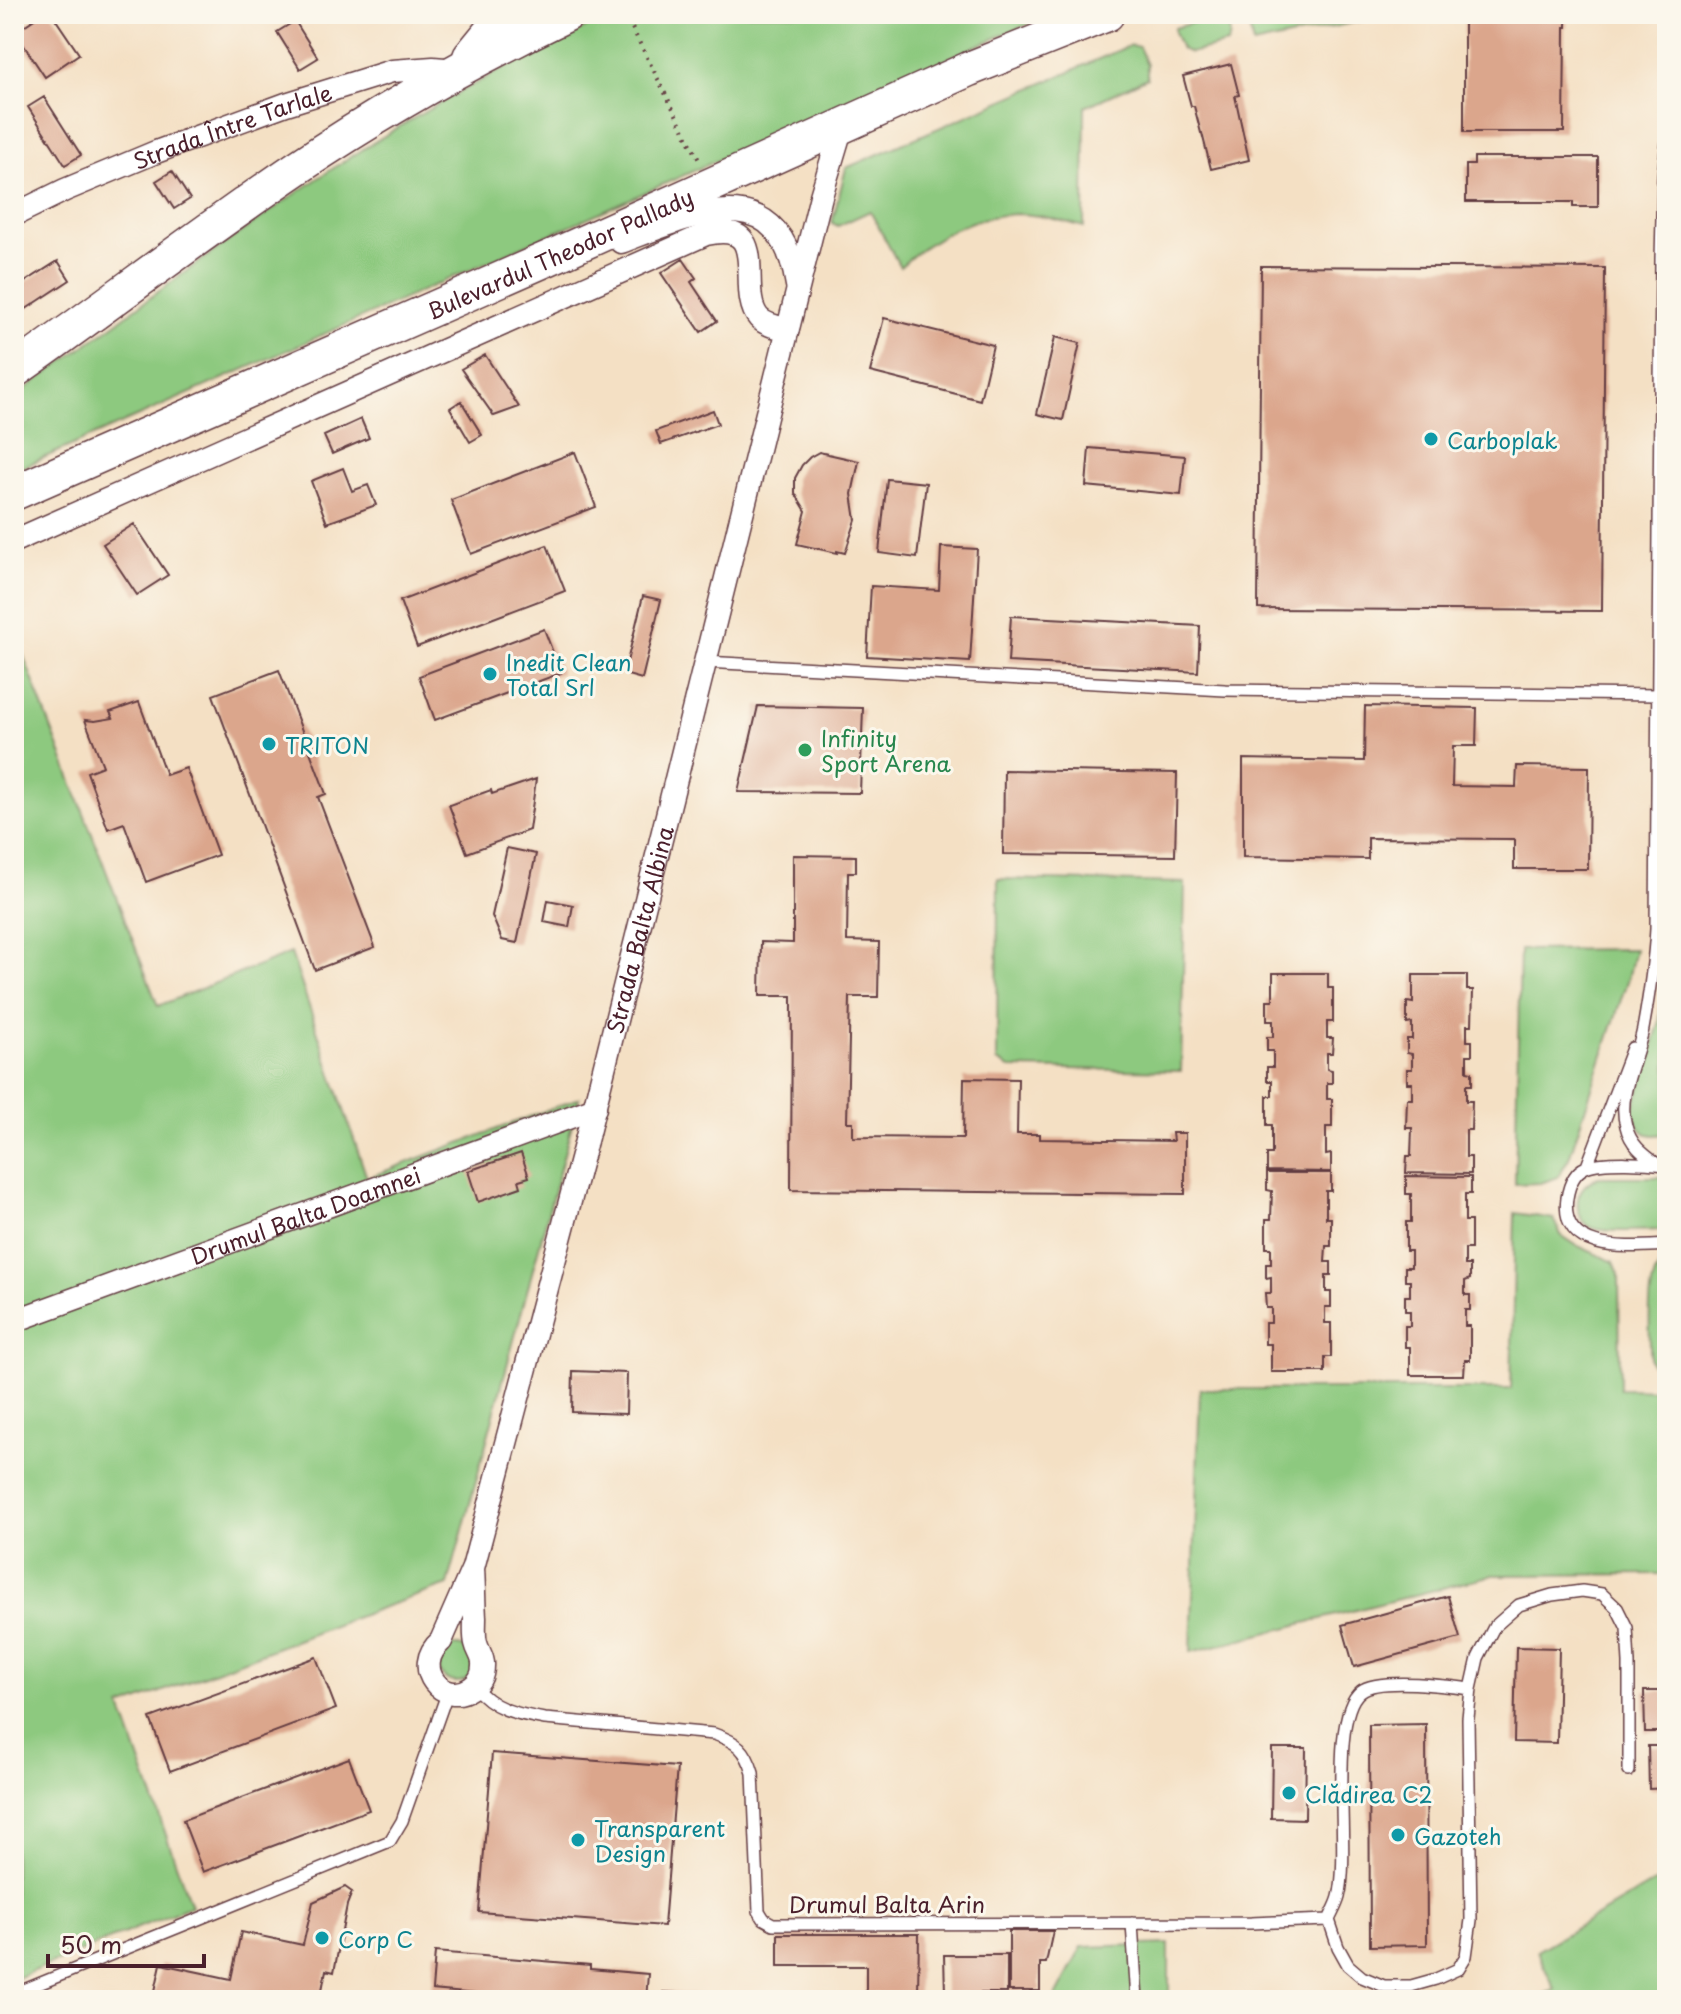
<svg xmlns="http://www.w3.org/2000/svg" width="1681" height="2014" font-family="'Playpen Sans',sans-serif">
<rect width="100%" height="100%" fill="#fbf7ec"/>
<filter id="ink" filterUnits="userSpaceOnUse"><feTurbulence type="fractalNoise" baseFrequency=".0125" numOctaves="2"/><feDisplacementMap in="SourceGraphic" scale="16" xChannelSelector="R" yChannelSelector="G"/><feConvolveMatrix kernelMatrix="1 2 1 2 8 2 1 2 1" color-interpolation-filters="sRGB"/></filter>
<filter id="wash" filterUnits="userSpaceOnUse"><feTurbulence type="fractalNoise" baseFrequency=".006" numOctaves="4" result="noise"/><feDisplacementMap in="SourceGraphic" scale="32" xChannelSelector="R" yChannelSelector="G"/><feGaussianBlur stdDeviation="1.8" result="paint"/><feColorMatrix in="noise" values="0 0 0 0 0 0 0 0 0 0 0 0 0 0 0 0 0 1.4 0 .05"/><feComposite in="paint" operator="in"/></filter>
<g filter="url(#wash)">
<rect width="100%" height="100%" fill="#f4e0c4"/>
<path fill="#8dc97f" stroke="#6c7455" stroke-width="2" d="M615,14H1054L981,44L14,471V397C119,322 221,243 329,171C420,111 517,59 615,14Z
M1246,14H1392L1253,45Z
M1220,15C1228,22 1233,35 1227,44L1190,53L1181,49L1174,32V28Z
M1131,45L1139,47L1147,65V78L1085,107L1084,227C1062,221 1039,214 1017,214C972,215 932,237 900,267L870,211L838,226L832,223L846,168Z
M14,631L158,1006L291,953L367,1178L579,1098L448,1585L378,1609L121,1707L191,1906L14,1979Z
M998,879L1185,883L1181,1071L1010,1068L997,1061Z
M1635,949L1629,975L1569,1158L1558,1177L1541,1183L1515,1184L1520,950Z
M1667,956V1133C1646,1139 1636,1131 1633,1110L1659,1024Z
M1599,1177H1667V1230C1649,1230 1611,1233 1596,1229C1583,1226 1576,1212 1578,1199C1580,1188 1588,1181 1599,1177Z
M1515,1213L1554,1219L1561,1235L1576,1245L1614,1262L1619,1274L1620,1389L1667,1390V1574L1493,1575L1191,1652L1200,1389H1511Z
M1667,1259V1372H1666L1652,1365L1650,1359C1651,1334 1643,1272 1667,1259Z
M438 1664a18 18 0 1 1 36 0a18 18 0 1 1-36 0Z
M1667,1875V2000H1528L1555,1990L1537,1951Z
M1169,1944V2000H1054L1082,1947Z"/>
<g id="blocks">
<path fill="#dba68c" d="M42,14H52L79,54L45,77L15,32Z
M1464,14H1567V27H1565L1564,132H1464Z
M295,21L318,58L300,69L277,32Z
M1231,64L1239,95L1235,96L1249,160L1211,169L1202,133H1201L1194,106H1191L1183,76Z
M44,97L81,155L65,165L28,107Z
M1474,157H1598V207H1573V202H1466V165H1474Z
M172,171L190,199L174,209L156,181Z
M683,259L696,278L691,282L717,321L701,332L661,273Z
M58,261L70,280L14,317V289Z
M1261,266L1605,268L1602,611L1258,609Z
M884,318L993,345L980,400L870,372Z
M1055,337L1080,343L1063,420L1037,414Z
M485,355L519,407L494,416L461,369Z
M461,401L482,435L470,442L450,408Z
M713,410L718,424L661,444L656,431Z
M361,419L369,438L332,454L324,436Z
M1089,448L1185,456L1181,495L1086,486Z
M575,452L596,507L471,554L451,500Z
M819,452L859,461L852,494L856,520L845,553L837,551V553L797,544L806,511L795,493V478L802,465L810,457Z
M343,468L352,491L368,485L376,505L327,523L311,481Z
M887,479L926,483L917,558L879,553Z
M134,524L168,575L137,595L103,544Z
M547,545L565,591L417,647L400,601Z
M941,547L977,549L970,662L867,656L871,586L939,590Z
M643,596L661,600L642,679L624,674Z
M1011,616L1200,626L1198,672L1008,662Z
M544,629L561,673L435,720L419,676Z
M279,670L326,794L318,797L375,947L315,970L213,695Z
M139,702L166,775L186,768L218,855L146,882L124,823L108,829L87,772L103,766L85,720L95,721L113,718L110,712Z
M758,706L863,708L860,793L738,792Z
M1365,706L1477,708L1476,746H1453L1452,786L1516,787L1517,766L1589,767L1588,869H1514V839L1368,838V859L1243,857V759L1364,761Z
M1004,770L1177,773L1175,856L1003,854Z
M536,779L529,830L467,853L449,805L491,790L492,794Z
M507,848L536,854L517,943L502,940L492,916Z
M793,855L856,856V872H848L847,941L879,942L878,997H850L847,1122H853V1137L963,1138L964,1078L1018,1079L1017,1134H1040V1139L1173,1141L1172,1133H1185V1194L791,1190L792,996H760L761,942L793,943Z
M548,900L573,905L569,927L544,922Z
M1273,973H1328V988H1333V1022H1327V1038H1333L1332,1053H1327V1069L1332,1070V1083H1327V1099H1332V1127H1326V1155L1331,1154V1172L1267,1171V1154H1272V1125H1267V1096H1272V1081H1267V1067H1273V1051H1267V1037H1273V1021H1267V1000H1273Z
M1413,975H1467V990H1473L1472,1025H1467V1041H1472V1055H1467V1071L1472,1072V1085H1466V1101H1472L1471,1130H1466V1157H1471V1174L1406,1173L1407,1156H1411L1412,1128H1406L1407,1099H1412V1083H1407V1069H1412V1054L1407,1053V1039H1412V1023L1407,1024V1002L1413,1003Z
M521,1153L529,1177L519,1180L521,1187L478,1202L468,1171Z
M1267,1173H1331V1191H1326V1218H1331V1246H1326L1325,1262H1331V1275H1326V1292H1331V1307H1325V1323H1331V1357H1325V1372H1271V1344H1265V1323H1271V1308H1266L1265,1293H1271V1277L1266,1278V1264H1271V1248H1266V1219H1271L1272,1191L1267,1190Z
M1406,1176L1471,1177V1194H1465V1221H1471V1249H1465V1265H1470V1279L1465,1281V1295H1470V1310H1465V1326H1470V1360H1465L1464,1375H1410V1347H1405V1326H1410V1311H1405V1296H1410V1281H1405V1267H1411V1251H1406V1222H1411V1194H1406Z
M573,1371L627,1373L626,1414L572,1412Z
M1448,1596L1460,1638L1354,1667L1342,1625Z
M1516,1647L1559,1648L1557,1743L1514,1742Z
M316,1657L336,1709L170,1771L150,1718Z
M1644,1691H1667V1732H1645Z
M1426,1724L1427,1945L1370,1946L1369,1725Z
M1648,1746H1667V1788L1649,1789Z
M1272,1748H1306L1305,1819L1271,1818Z
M492,1753L677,1767L664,1926L479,1912Z
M349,1758L369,1810L203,1872L183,1820Z
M345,1887L352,1892L347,1905L334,1972L326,1970L320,2000H153L161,1964L231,1979L241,1932L303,1945L313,1902Z
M1009,1931H1053L1046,1963H1040V1991H1009Z
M778,1934H919L918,1993H866V1966H778Z
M435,1952L590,1965V1969L648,1974L646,2000H546L432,1990Z
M944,1955H1007V1993H945Z
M663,1992L721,1996V2000H662Z"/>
</g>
</g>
<g filter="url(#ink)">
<use href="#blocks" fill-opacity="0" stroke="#643c42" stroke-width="2"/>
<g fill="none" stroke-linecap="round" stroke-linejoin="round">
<defs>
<path id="service" d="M705,662L1225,690L1658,695
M1657,1164C1643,1154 1630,1144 1626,1126C1617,1095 1637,1060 1643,1029C1649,996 1654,963 1656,929L1661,259L1663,175L1667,141
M1667,1165C1649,1163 1602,1160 1586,1167C1574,1172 1569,1186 1567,1198C1559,1255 1630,1247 1667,1245
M1587,1166L1632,1048
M474,1686C493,1710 517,1714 545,1719L714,1734C737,1742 746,1749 753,1773L759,1911L764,1919L773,1924L1251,1923L1329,1920
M1471,1689C1448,1686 1378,1677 1361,1691C1327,1717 1351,1853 1339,1897C1337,1905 1332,1913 1329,1920L1338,1947L1348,1965L1362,1977L1384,1986H1411L1436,1979L1458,1969L1466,1956L1471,1920L1468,1718L1471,1689L1478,1658L1494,1627L1519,1605L1552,1595L1582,1591L1602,1594L1617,1608L1627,1628L1629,1663V1771
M1132,1923L1137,2000
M14,1994L390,1841L402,1821L448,1691"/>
<g id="minor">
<path id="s1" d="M14,215L65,190L156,152L286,104L392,71L433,68L457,70"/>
<path d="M621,242C693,215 779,172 797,285"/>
<path d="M14,541L706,234C774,219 735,291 759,318C767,326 778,327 788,329"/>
<path id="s2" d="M14,1321L595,1108"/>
<path id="s3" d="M473,1568C474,1584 474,1601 475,1618C475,1626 474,1636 476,1643C478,1652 484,1657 483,1666C483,1675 479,1683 471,1688C444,1707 410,1668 441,1641L473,1568L587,1137L821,196L842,126"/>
</g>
<g id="primary">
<path d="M470,57L505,14"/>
<path d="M14,371C109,304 201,233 297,168C383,110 474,59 567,14"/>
<path id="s4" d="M14,493L558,254L969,69L1107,14"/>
</g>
</defs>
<use href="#service" stroke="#643c42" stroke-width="14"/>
<use href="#minor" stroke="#643c42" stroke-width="25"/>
<use href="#primary" stroke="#643c42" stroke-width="37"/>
<path stroke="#643c42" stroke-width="4" stroke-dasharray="2 6" stroke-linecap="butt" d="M625,14L700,162"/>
<use href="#service" stroke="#fff" stroke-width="11"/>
<use href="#minor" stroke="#fff" stroke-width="22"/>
<use href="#primary" stroke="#fff" stroke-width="34"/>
</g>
</g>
<g fill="#0f9aa8" stroke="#fbf7ec" stroke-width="3">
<circle cx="1431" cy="439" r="8"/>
<circle cx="490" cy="674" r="8"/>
<circle cx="269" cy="744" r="8"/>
<circle cx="1289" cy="1793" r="8"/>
<circle cx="1398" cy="1835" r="8"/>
<circle cx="578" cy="1840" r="8"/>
<circle cx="322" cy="1938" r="8"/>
</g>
<circle fill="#2e9e5b" stroke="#fbf7ec" stroke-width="3" cx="805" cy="750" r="8"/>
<g text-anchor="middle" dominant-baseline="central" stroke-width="6" stroke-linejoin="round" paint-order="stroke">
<g font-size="22" fill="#4a1f2b" stroke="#fbf7ec">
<text stroke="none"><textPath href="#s1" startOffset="236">Strada Între Tarlale</textPath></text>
<text stroke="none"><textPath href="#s4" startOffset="596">Bulevardul Theodor Pallady</textPath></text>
<text stroke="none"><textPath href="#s3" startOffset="952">Strada Balta Albina</textPath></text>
<text stroke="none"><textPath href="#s2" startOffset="310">Drumul Balta Doamnei</textPath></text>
<text x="887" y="1903">Drumul Balta Arin</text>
</g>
<g font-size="22" fill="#0d838f" stroke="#fbf7ec" text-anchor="start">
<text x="1447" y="439">Carboplak</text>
<text x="506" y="661">Inedit Clean<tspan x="506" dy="25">Total Srl</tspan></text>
<text x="285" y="744">TRITON</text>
<text x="1305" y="1793">Clădirea C2</text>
<text x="594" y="1827">Transparent<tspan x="594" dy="25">Design</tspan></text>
<text x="1414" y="1835">Gazoteh</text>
<text x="338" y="1938">Corp C</text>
</g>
<g font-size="22" fill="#27864d" stroke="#fbf7ec" text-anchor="start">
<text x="821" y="737">Infinity<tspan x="821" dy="25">Sport Arena</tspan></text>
</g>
</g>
<rect width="1681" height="2014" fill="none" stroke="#fbf7ec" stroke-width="48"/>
<path d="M48 1954v12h156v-12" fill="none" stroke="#4a1f2b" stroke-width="4"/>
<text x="60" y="1954" font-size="24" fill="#4a1f2b" stroke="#fbf7ec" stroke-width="6" paint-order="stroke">50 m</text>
</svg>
